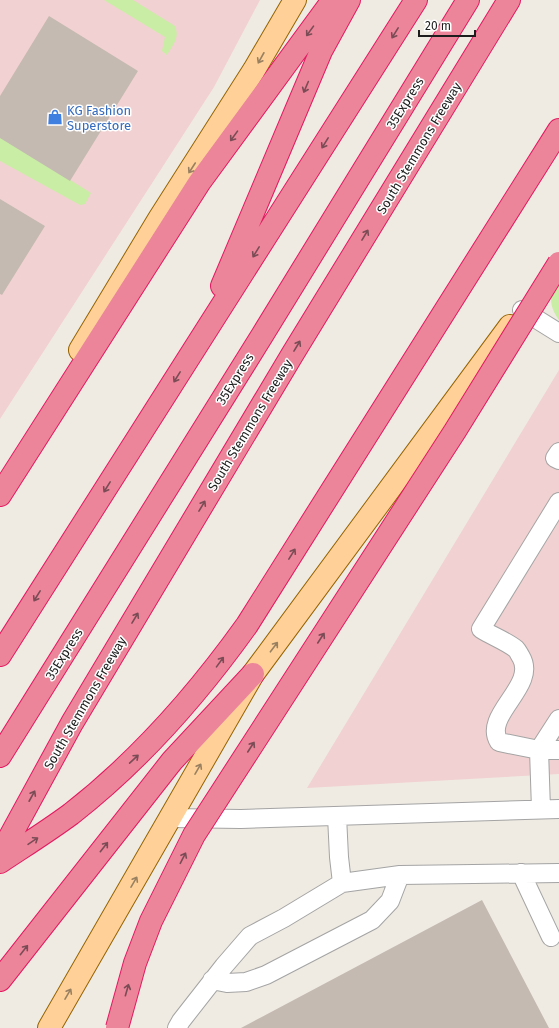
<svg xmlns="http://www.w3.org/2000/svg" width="559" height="1028" font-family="'Fira Sans',sans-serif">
<rect width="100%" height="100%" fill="#efebe3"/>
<path fill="#f1d1d1" d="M0,0H260L214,87L0,419Z
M559,370V774L307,788Z"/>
<path fill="#c9eda5" d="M104,0H133L175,26C180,38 173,45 167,55L162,51L165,37Z
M0,136L91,193L85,204L80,205L0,161Z
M559,280V320C549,306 548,295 559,280Z"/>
<path fill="#c4bab2" d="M49,16L138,71L70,181L0,138V96Z
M0,199L45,226L2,295L0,294Z
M482,900L549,1028H241Z"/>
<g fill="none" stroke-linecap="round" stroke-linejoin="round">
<defs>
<path id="minor" d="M522,310L559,333
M559,452L555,458L559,460
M559,719L539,750H559
M541,809L539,750L499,742C482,715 538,686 521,657C519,654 518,651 516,649C506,641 492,636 481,629L559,502
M337,816L339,857L342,883
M170,818L241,819L559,809
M521,873L551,937
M212,980L227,983L246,982L266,975L372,920L390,901L400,875
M177,1028L181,1021L224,966L250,936L284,918L342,883L400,875L559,873"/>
<path id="major" d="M80,350L159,219L254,70L295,0
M49,1028L253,674L510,326"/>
<path id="highway" d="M222,286L321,51L349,0
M0,495L199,183L333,0
M0,655L416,0
M0,756L263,334L468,0
M0,855L72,723L292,355L509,0
M0,862C24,846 48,831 71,814C139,761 197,695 247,625L559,130
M0,980L172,761L253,674"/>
</defs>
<use href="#minor" stroke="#a4a4a4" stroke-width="20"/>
<use href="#major" stroke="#976300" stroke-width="24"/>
<use href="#highway" stroke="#e41961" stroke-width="24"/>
<use href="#minor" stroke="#fff" stroke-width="18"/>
<use href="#major" stroke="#ffd198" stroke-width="22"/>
<use href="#highway" stroke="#ec859a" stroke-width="22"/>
<defs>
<path id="highway-bridge" d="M117,1028L135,963L151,921L194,835L455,431L559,263"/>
</defs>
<use href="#highway-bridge" stroke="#e41961" stroke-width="24" stroke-linecap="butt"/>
<use href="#highway-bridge" stroke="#ec859a" stroke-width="22"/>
</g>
<defs><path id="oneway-shaft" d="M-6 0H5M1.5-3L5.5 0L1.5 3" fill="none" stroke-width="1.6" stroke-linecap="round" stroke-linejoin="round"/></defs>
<g stroke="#7a4c55">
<use href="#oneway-shaft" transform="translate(310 31) rotate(126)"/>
<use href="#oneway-shaft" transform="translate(395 33) rotate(122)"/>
<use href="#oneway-shaft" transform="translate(306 87) rotate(113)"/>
<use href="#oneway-shaft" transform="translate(234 136) rotate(126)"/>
<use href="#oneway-shaft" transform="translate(325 143) rotate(122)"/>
<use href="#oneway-shaft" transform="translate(365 235) rotate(-59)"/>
<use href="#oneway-shaft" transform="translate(256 252) rotate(122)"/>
<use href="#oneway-shaft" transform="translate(297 346) rotate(-59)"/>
<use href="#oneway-shaft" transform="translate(177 377) rotate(122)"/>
<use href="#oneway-shaft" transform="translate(107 487) rotate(122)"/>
<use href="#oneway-shaft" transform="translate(202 506) rotate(-59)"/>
<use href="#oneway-shaft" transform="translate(292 554) rotate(-58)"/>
<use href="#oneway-shaft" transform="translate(37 596) rotate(122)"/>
<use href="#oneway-shaft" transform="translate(135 618) rotate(-59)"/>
<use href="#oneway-shaft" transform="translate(321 638) rotate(-57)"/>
<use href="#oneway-shaft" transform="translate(220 662) rotate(-54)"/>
<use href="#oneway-shaft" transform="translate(251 747) rotate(-57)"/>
<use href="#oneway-shaft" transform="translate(134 759) rotate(-43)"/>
<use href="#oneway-shaft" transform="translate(32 796) rotate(-61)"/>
<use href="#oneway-shaft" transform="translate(33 841) rotate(-34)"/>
<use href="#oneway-shaft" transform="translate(104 847) rotate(-52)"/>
<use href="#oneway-shaft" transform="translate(183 858) rotate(-63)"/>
<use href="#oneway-shaft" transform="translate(24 950) rotate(-52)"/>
<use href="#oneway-shaft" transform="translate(127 990) rotate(-74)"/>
</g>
<g stroke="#998061">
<use href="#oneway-shaft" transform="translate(261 58) rotate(119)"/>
<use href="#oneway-shaft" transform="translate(192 168) rotate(123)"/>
<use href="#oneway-shaft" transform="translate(274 647) rotate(-53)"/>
<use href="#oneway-shaft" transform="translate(198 769) rotate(-60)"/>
<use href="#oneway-shaft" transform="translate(134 882) rotate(-60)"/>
<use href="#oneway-shaft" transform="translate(68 994) rotate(-60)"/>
</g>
<defs>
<symbol id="shop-bare" viewBox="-9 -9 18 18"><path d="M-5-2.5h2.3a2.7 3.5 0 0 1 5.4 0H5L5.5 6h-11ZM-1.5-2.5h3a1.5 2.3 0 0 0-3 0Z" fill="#3f7fe0" stroke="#fff" stroke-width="2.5" paint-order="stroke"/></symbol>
</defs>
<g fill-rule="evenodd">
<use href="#shop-bare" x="44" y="106" width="22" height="22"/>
</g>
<g text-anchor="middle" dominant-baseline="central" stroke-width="3" stroke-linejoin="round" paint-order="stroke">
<g font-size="13" fill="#1d1d1d" stroke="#fff">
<text transform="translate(405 103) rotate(-58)">35Express</text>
<text transform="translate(419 148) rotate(-59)">South Stemmons Freeway</text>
<text transform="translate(235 379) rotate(-58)">35Express</text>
<text transform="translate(250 425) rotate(-59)">South Stemmons Freeway</text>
<text transform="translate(64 654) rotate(-58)">35Express</text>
<text transform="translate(85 703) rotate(-60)">South Stemmons Freeway</text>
</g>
<g font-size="13" fill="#366cbe" stroke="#fff" text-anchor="start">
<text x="67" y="110">KG Fashion<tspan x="67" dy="15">Superstore</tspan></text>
</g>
</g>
<path d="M419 30v6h56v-6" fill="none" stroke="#1d1d1d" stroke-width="2"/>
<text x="425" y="30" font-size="12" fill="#1d1d1d" stroke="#ffffff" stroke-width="3" paint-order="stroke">20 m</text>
</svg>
